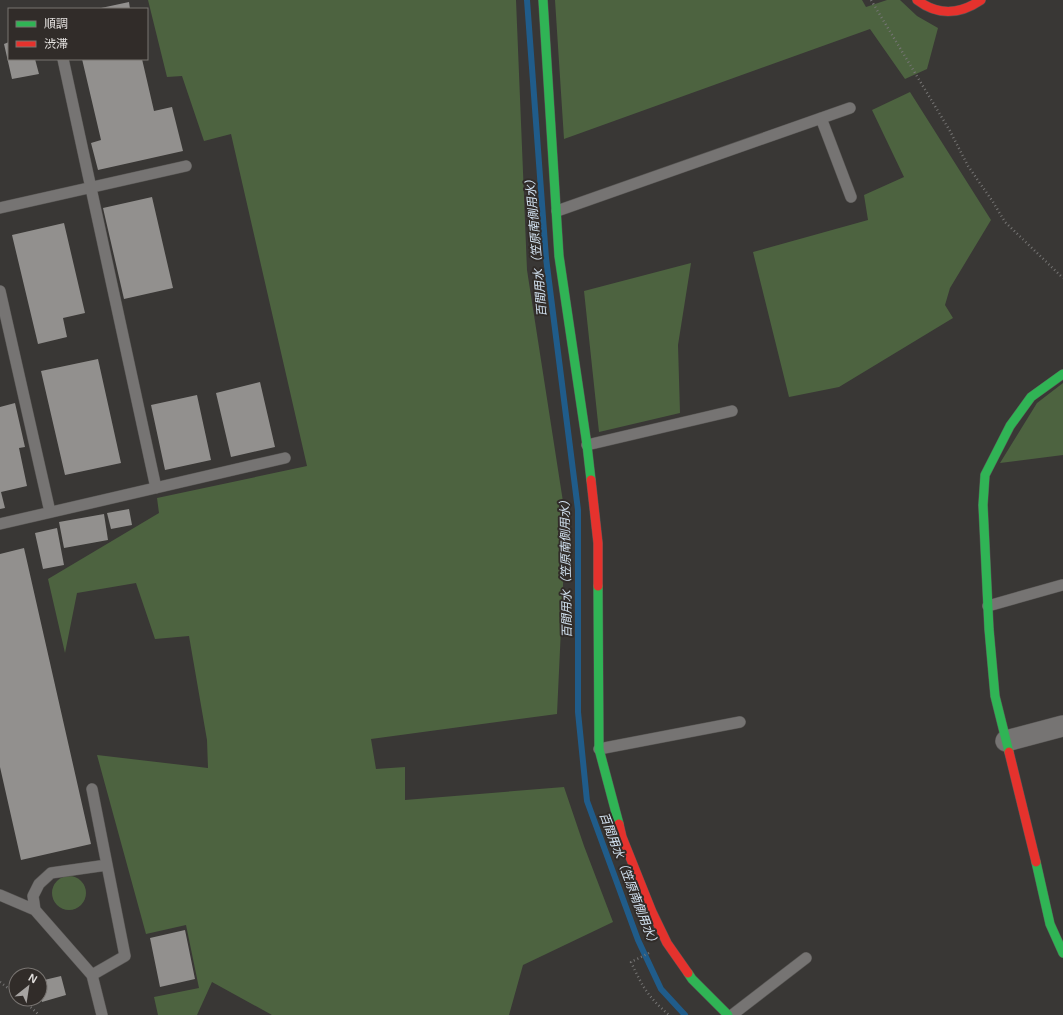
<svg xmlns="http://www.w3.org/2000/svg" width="1063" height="1015" font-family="Arial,'Noto Sans JP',sans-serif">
<rect width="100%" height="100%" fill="#393735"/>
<path fill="#4d6340" d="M148,0H516L527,270L566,521L557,714L371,739L376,769L405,767V800L564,787L584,846L613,922L523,965L509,1015H272L212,982L197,1015H158L154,997L199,988L186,925L146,934L97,755L208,768L207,740L189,636L155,639L136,583L77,593L65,653L48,579L159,513L157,498L307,466L231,134L204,141L182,76L167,77Z
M555,0H862L866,7L887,0H900L917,16L938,28L927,69L905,79L870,29L564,139Z
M910,92L991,220L950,288L945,305L953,318L839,387L789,397L753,252L868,220L864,195L904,177L872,110Z
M691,263L678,345L680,413L599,432L584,291Z
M1063,383V455L1000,463L1037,403Z
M52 893a17 17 0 1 1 34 0a17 17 0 1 1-34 0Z"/>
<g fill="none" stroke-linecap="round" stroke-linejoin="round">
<path stroke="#205c8a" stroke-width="6" d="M527,0L546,258L578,510V712L587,801L638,940L661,989L685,1015"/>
</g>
<path fill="#92908e" d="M129,2L130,9H101V8Z
M9,42V59H35L39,74L12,79L4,44Z
M82,59H142L154,111L172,107L183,151L98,170L91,143L101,140Z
M152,197L173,288L124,299L103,208Z
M64,223L85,313L63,318L67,337L38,344L12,235Z
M98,359L121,463L65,475L41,371Z
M260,382L275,447L231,457L216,393Z
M197,395L211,460L165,470L151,405Z
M15,403L25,447L19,448L27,486L1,492L5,508L0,509V407Z
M129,509L132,525L111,529L107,513Z
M104,514L108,540L64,548L59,522Z
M57,528L64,565L43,569L35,533Z
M24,548L91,844L21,860L0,767V554Z
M185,930L195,979L160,987L150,938Z
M61,976L66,995L42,1002L40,995V981Z"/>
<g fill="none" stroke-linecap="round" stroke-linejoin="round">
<defs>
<path id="lane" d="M63,59L156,488
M821,118L851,197
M0,208L186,166
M557,211L850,108
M0,291L50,512
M587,445L732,411
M0,524L285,458
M988,606L1062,585
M599,749L740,722
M92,789L125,956L92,975
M0,895L35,910L92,975L102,1015
M35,910L33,896L39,884L51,873L107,865
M732,1015L806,958"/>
<path id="street" d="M1006,741L1063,726"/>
<path id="fast" d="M543,0L559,256L587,445L591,480
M598,586L599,749L619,824
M1009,752L995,696L989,629L983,505L985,475L1010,426L1031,397L1063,374
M1036,862L1050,924L1063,953
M688,973L692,979L728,1015"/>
<path id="jam" d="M917,0C938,16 959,15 981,0
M591,480L598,543V586
M1009,752L1036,862
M619,824L622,837L652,912L667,943L688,973"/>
</defs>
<use href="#lane" stroke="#575553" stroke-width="12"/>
<use href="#street" stroke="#575553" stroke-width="22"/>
<use href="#fast" stroke="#575553" stroke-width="10"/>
<use href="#jam" stroke="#575553" stroke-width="10"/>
<path stroke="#767574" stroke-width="2.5" stroke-dasharray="1 3" stroke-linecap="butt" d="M871,0L950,131L968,166L993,202L1005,222L1063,278
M649,953L631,962C642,986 648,997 669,1015
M0,982L16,994
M22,999L39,1015"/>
<use href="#lane" stroke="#767473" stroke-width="11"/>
<use href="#street" stroke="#767473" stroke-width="21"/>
<use href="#fast" stroke="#30b455" stroke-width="9"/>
<use href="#jam" stroke="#e5322d" stroke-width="9"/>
</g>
<g text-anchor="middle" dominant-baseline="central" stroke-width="4" stroke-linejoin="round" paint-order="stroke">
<g font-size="12" font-style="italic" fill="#d3e3f2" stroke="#312c29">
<text transform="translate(536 245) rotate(-95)">百間用水（笠原南側用水）</text>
<text transform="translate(566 566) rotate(-91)">百間用水（笠原南側用水）</text>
<text transform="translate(629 880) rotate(69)">百間用水（笠原南側用水）</text>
</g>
</g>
<rect x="8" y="8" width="140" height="52" fill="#312c29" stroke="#787471"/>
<rect x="16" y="21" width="20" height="6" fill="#30b455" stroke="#787471"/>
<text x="44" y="28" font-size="12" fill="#e2dfdd">順調</text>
<rect x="16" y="41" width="20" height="6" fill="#e5322d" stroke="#787471"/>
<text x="44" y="48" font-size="12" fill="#e2dfdd">渋滞</text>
<g transform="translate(28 987) rotate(30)"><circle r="19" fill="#312c29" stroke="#787471"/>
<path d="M0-3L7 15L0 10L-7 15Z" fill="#a7a4a2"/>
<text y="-6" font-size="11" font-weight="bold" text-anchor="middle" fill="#e2dfdd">N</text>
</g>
</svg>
